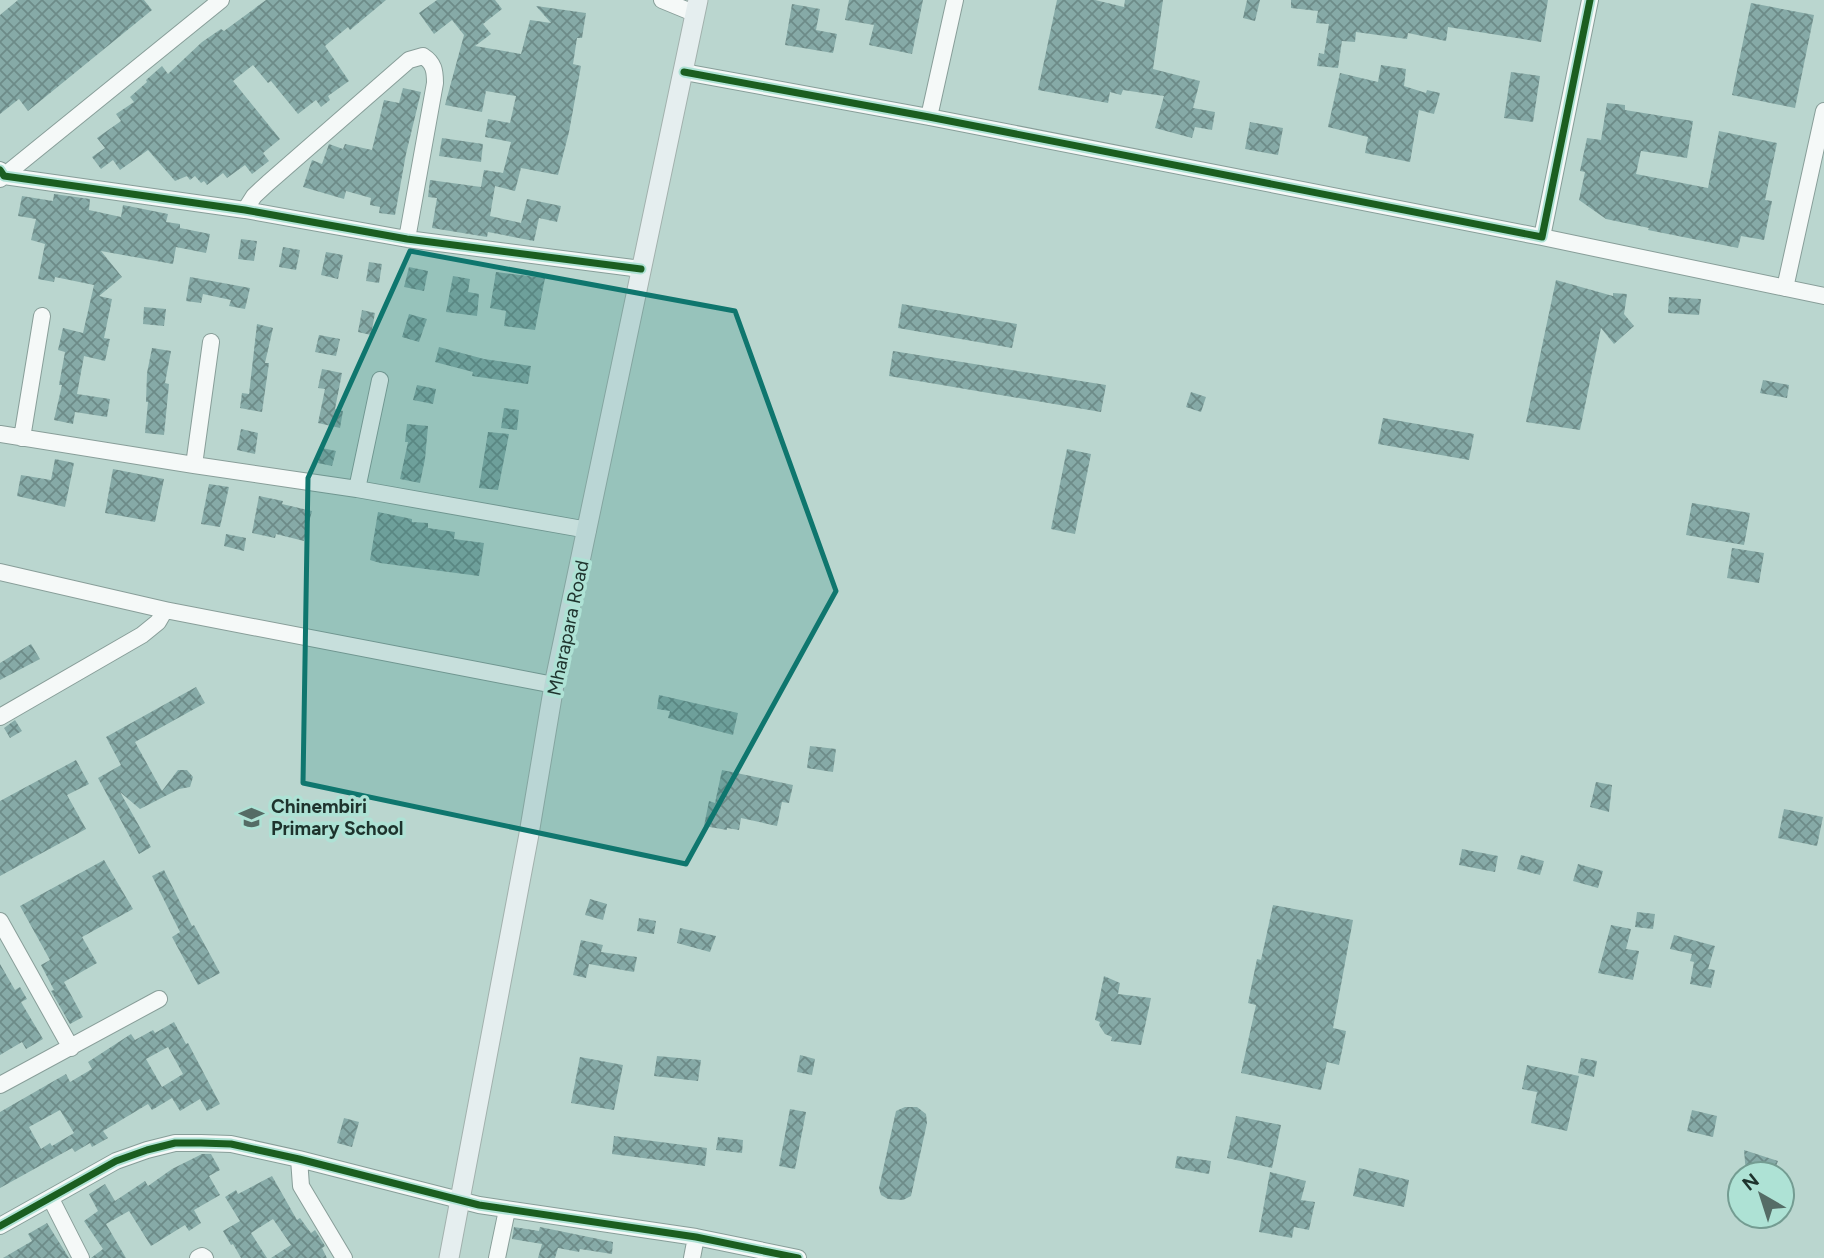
<svg xmlns="http://www.w3.org/2000/svg" width="1824" height="1258" font-family="Figtree,sans-serif">
<defs>
<pattern id="building-cross-hatch" width="8" height="8" patternUnits="userSpaceOnUse" patternTransform="scale(1.75)"><rect width="8" height="8" fill="#86aaa7"/><path d="M0 0l8 8M0 8l8-8" fill="none" stroke="#6d8b88"/></pattern>
</defs>
<rect width="100%" height="100%" fill="#bad6cf"/>
<path fill="url(#building-cross-hatch)" fill-rule="evenodd" d="M18,0H144L152,10L28,111L19,99L0,114V15Z
M266,0H386L350,30L348,27L325,46L349,81L328,96L330,100L321,107L316,100L298,114L271,81L268,83L253,65L233,81L280,139L263,153L269,161L252,174L245,165L227,178L223,173L207,185L204,181L201,183L195,176L190,180L187,176L175,181L148,150L120,170L113,160L101,169L92,157L105,148L97,138L121,121L116,114L134,102L130,97L147,82L146,80L162,66L168,74L202,42L221,29L224,31Z
M437,0H495L502,9L483,24L491,34L475,46L521,54L530,20L551,23L536,6L586,13L582,38H577L573,64L581,66L569,132L558,175L521,168L515,191L495,186L490,216L521,223L527,199L561,206L557,222L539,218L534,241L488,232L487,237L432,228L437,198L428,197L430,180L481,187L484,170L503,173L511,142L485,137L488,119L510,123L516,96L486,91L482,112L445,105L464,35L452,20L434,34L419,13Z
M849,0H923L912,54L869,45L874,25L845,20Z
M1057,0H1095L1124,7L1125,0H1163L1153,69L1200,81L1193,108L1215,112L1212,130L1195,127L1192,138L1155,128L1164,96L1123,90L1121,95L1110,92L1108,103L1038,90Z
M1247,0H1260L1255,21L1243,18Z
M1291,0H1548L1541,42L1448,27L1446,41L1408,33L1407,39L1356,32L1355,42L1342,41L1338,68L1317,66L1319,53L1324,54L1329,24L1316,23L1318,11L1291,8Z
M1751,3L1814,15L1795,108L1732,95Z
M792,4L820,9L816,30L837,34L833,53L785,45Z
M1381,65L1406,69L1404,86L1426,93L1427,90L1440,93L1434,114L1419,110L1410,162L1365,153L1368,137L1328,127L1340,73L1378,82Z
M1511,72L1540,76L1533,122L1504,118Z
M403,88L421,92L406,154L395,215L379,213L380,207L370,205L371,198L346,191L344,199L303,187L312,160L322,164L329,144L343,149L345,144L372,150L384,100L399,103Z
M1607,103L1625,105V110L1693,121L1687,158L1641,151L1636,174L1708,188L1719,131L1777,143L1765,200L1772,201L1764,240L1741,236L1738,248L1648,230L1649,228L1606,219L1579,200L1585,172L1580,171L1587,138L1601,140Z
M1250,122L1283,128L1278,155L1245,149Z
M442,138L483,144L481,162L439,156Z
M54,194L90,199L89,210L121,217L123,205L168,214L166,222L180,224V228L210,234L206,253L176,247L173,264L101,251L122,277L99,296L112,299L104,338L110,339L105,361L84,356L77,394L110,399L107,417L75,412L73,424L54,420L62,385H59L65,352L58,350L63,328L83,333L94,285L55,277L54,282L38,279L45,244L31,240L36,219L18,216L22,196L53,201Z
M241,239L257,241L254,261L238,259Z
M283,247L300,250L296,270L279,267Z
M326,252L343,255L338,279L321,275Z
M369,262L382,264L379,283L366,281Z
M409,267L428,271L424,291L404,287Z
M496,272L545,278L535,330L504,326L506,311L490,308Z
M453,276L470,279L468,292L479,294L477,316L446,312Z
M190,277L250,288L245,309L229,306L231,300L203,294L201,303L186,301Z
M1556,280L1613,296V293L1627,294L1624,314L1634,326L1614,344L1601,328L1580,430L1526,422Z
M1669,297L1701,299L1699,315L1668,313Z
M902,304L1017,324L1012,348L898,328Z
M144,307L166,309L164,326L143,324Z
M362,310L375,313L371,335L358,332Z
M409,314L427,319L419,342L402,337Z
M257,324L273,328L265,363H269L262,412L240,408L242,393L249,394Z
M319,335L340,339L336,356L315,352Z
M439,347L484,359L531,366L528,384L472,376L473,372L435,362Z
M152,348L171,351L165,383L169,384L164,435L145,433L148,402H146L147,373Z
M893,351L1106,385L1101,412L889,376Z
M322,369L342,373L335,409L343,411L340,428L318,423L325,389L318,388Z
M1763,380L1789,385L1787,398L1760,393Z
M417,385L436,389L433,404L413,400Z
M1191,392L1206,397L1201,412L1186,407Z
M504,408L519,410L517,430L501,428Z
M1383,418L1474,434L1469,460L1378,444Z
M407,424L428,426L425,459L420,483L400,479L408,442H405Z
M241,429L258,433L255,454L237,450Z
M488,432L509,434L498,490L479,488Z
M322,448L336,451L332,466L318,463Z
M1067,449L1091,454L1075,534L1051,529Z
M55,459L74,463L65,507L17,496L21,475L51,480Z
M113,469L164,479L155,522L105,513Z
M209,484L229,487L220,527L201,524Z
M259,496L283,501L282,504L312,511L304,541L276,534L275,538L252,533Z
M1692,503L1750,513L1744,545L1686,535Z
M378,512L412,519V522L428,523V528L455,532L454,539L484,543L479,576L380,563L370,560Z
M226,534L246,538L244,551L224,546Z
M1732,548L1764,553L1759,583L1727,578Z
M31,644L40,659L0,680V663Z
M196,687L205,703L135,742L162,791L178,770H187L193,777L190,787L179,789L140,809L120,792L151,847L139,854L98,778L121,765L106,737Z
M659,695L738,713L733,735L668,718L670,711L657,709Z
M15,720L22,731L10,738L4,728Z
M810,746L836,749L833,772L807,768Z
M76,760L89,784L67,795L86,829L0,876V801Z
M722,770L793,785L789,803L782,802L777,826L741,818L739,830L727,828V830L704,826L709,801L715,803Z
M1596,782L1612,785L1609,812L1590,807Z
M1784,809L1823,817L1817,846L1778,838Z
M1462,849L1498,856L1495,872L1459,865Z
M1521,855L1544,861L1540,875L1517,869Z
M104,860L133,909L82,937L97,963L64,982L83,1017L70,1024L51,991L54,990L41,965L50,960L20,906Z
M1578,864L1603,871L1598,888L1573,881Z
M164,870L192,926L194,925L220,973L198,985L172,937L180,932L152,876Z
M590,899L607,904L603,920L585,915Z
M1273,905L1353,920L1333,1028L1346,1031L1339,1065L1327,1062L1321,1090L1241,1073L1256,1005L1248,1003L1257,959L1261,960Z
M1637,912L1655,914L1653,929L1635,927Z
M639,918L656,921L654,934L637,931Z
M1611,925L1631,929L1626,949L1639,951L1633,980L1598,973Z
M680,928L716,936L710,952L677,943Z
M1674,935L1715,946L1708,969L1715,970L1711,988L1690,984L1694,962L1690,961L1692,954L1670,949Z
M581,940L603,945L601,952L637,957L634,972L589,964L586,978L573,975Z
M0,964L15,990L20,987L27,999L21,1002L43,1039L26,1049L22,1042L0,1055Z
M1104,976L1120,983L1118,994L1151,998L1141,1045L1111,1041L1112,1037L1105,1034L1099,1025L1100,1022L1095,1020Z
M174,1022L186,1044L188,1043L220,1104L207,1111L200,1099L180,1111L172,1098L152,1110L148,1104L103,1131L108,1138L92,1147L90,1143L75,1152L72,1148L0,1188V1112L66,1074L70,1082L92,1069L88,1062L131,1034L135,1040L153,1030L155,1033ZM168,1047L183,1074L162,1087L146,1059ZM60,1110L74,1133L52,1146L50,1143L41,1149L29,1127Z
M800,1055L815,1059L812,1075L797,1072Z
M657,1056L701,1060L698,1081L654,1076Z
M580,1057L623,1065L614,1110L571,1103Z
M1581,1058L1597,1061L1594,1077L1578,1073Z
M1527,1065L1579,1076L1567,1131L1531,1123L1537,1092L1522,1089Z
M905,1107H917L926,1114L927,1123L911,1196L903,1200L888,1199L881,1195L879,1188L896,1111Z
M790,1109L806,1112L795,1169L779,1166Z
M1692,1110L1717,1116L1713,1137L1687,1131Z
M1236,1116L1281,1125L1272,1168L1227,1158Z
M344,1118L359,1122L352,1147L337,1143Z
M614,1136L707,1148L705,1166L612,1154Z
M718,1137L743,1140L742,1153L716,1150Z
M1744,1150L1778,1161L1773,1174H1746Z
M202,1154H211L220,1170L209,1176L220,1195L194,1210L201,1223L189,1231L185,1225L151,1246L129,1211L106,1224L126,1258H91L103,1249L84,1221L98,1211L89,1194L105,1184L115,1201L145,1181L148,1186L172,1169Z
M1177,1156L1211,1161L1209,1174L1175,1168Z
M1359,1168L1409,1180L1404,1207L1353,1196Z
M1270,1172L1306,1181L1301,1200L1315,1202L1309,1230L1294,1227L1292,1238L1259,1232Z
M272,1176L297,1220L300,1218L311,1233L315,1230L325,1246L322,1248L327,1258H271L291,1245L273,1219L251,1233L267,1258H241L233,1244L231,1245L223,1231L240,1221L225,1197L236,1190L238,1194Z
M47,1223L69,1258H3L32,1241L28,1234Z
M514,1227L539,1231L540,1227L613,1242L612,1254L580,1249L579,1252L558,1248L555,1258H538L542,1244L512,1239Z"/>
<g fill="none" stroke-linecap="round" stroke-linejoin="round">
<defs>
<path id="minor" d="M662,0L696,14
M684,72L929,117L1542,237L1590,0
M929,117L955,0
M0,170L4,176L245,210L407,239L641,269
M0,179L221,0
M245,210L254,196L268,183L409,60L423,56C434,63 435,71 435,83L407,239
M1542,237L1824,296
M1785,288L1824,111
M0,434L194,465L357,489L588,530
M22,438L42,316
M194,465L211,342
M357,489L380,380
M0,572L165,610L554,685
M0,717L142,635L158,622L165,610
M0,921L71,1048
M0,1085L159,999
M299,1159L301,1186L344,1258
M51,1199L81,1258
M0,1226L116,1161L147,1150L175,1143H201L231,1144L299,1159L479,1205L696,1237L798,1258
M198,1258L202,1256L205,1258
M497,1258L507,1210
M692,1258L696,1237"/>
<path id="major" d="M449,1258L529,834L554,685L698,0"/>
</defs>
<use href="#minor" stroke="#889e99" stroke-width="18"/>
<use href="#major" stroke="#a2b1ad" stroke-width="21"/>
<use href="#minor" stroke="#f5f9f8" stroke-width="16"/>
<use href="#major" stroke="#e5eeef" stroke-width="19"/>
<defs>
<path id="cycleway" d="M684,72L929,117L1542,237L1590,0
M0,170L4,176L245,210L407,239L641,269
M0,1226L116,1161L147,1150L175,1143H201L231,1144L299,1159L479,1205L696,1237L798,1258"/>
</defs>
<use href="#cycleway" stroke="#aee2d5" stroke-width="11"/>
<use href="#cycleway" stroke="#1b5e20" stroke-width="7"/>
</g>
<path fill="#0f766e" fill-opacity="0.2" stroke="#0f766e" stroke-width="5" stroke-linejoin="round" d="M410,251L735,311L836,591L686,864L303,783L308,478Z"/>
<defs>
<symbol id="school-bare" viewBox="-9 -9 18 18"><path d="M0-5L7-2L0 1L-7-2ZM-4 1L0 2.5L4 1V4Q0 6-4 4Z" fill="#556c66" stroke="#aee2d5" stroke-width="2.5" paint-order="stroke"/></symbol>
</defs>
<g fill-rule="evenodd">
<use href="#school-bare" x="234" y="800" width="35" height="35"/>
</g>
<g text-anchor="middle" dominant-baseline="central" stroke-width="7" stroke-linejoin="round" paint-order="stroke">
<g font-size="19" fill="#1e332d" stroke="#aee2d5">
<text transform="translate(568 628) rotate(-78)">Mharapara Road</text>
</g>
<g font-size="19" font-weight="bold" fill="#1e332d" stroke="#aee2d5" text-anchor="start">
<text x="271" y="806">Chinembiri<tspan x="271" dy="22">Primary School</tspan></text>
</g>
</g>
<g transform="translate(1761 1195) rotate(321)"><circle r="33" fill="#aee2d5" stroke="#749c92" stroke-width="2"/>
<path d="M0-5L12 26L0 18L-12 26Z" fill="#556c66"/>
<text y="-10" font-size="19" font-weight="bold" text-anchor="middle" fill="#1e332d">N</text>
</g>
</svg>
